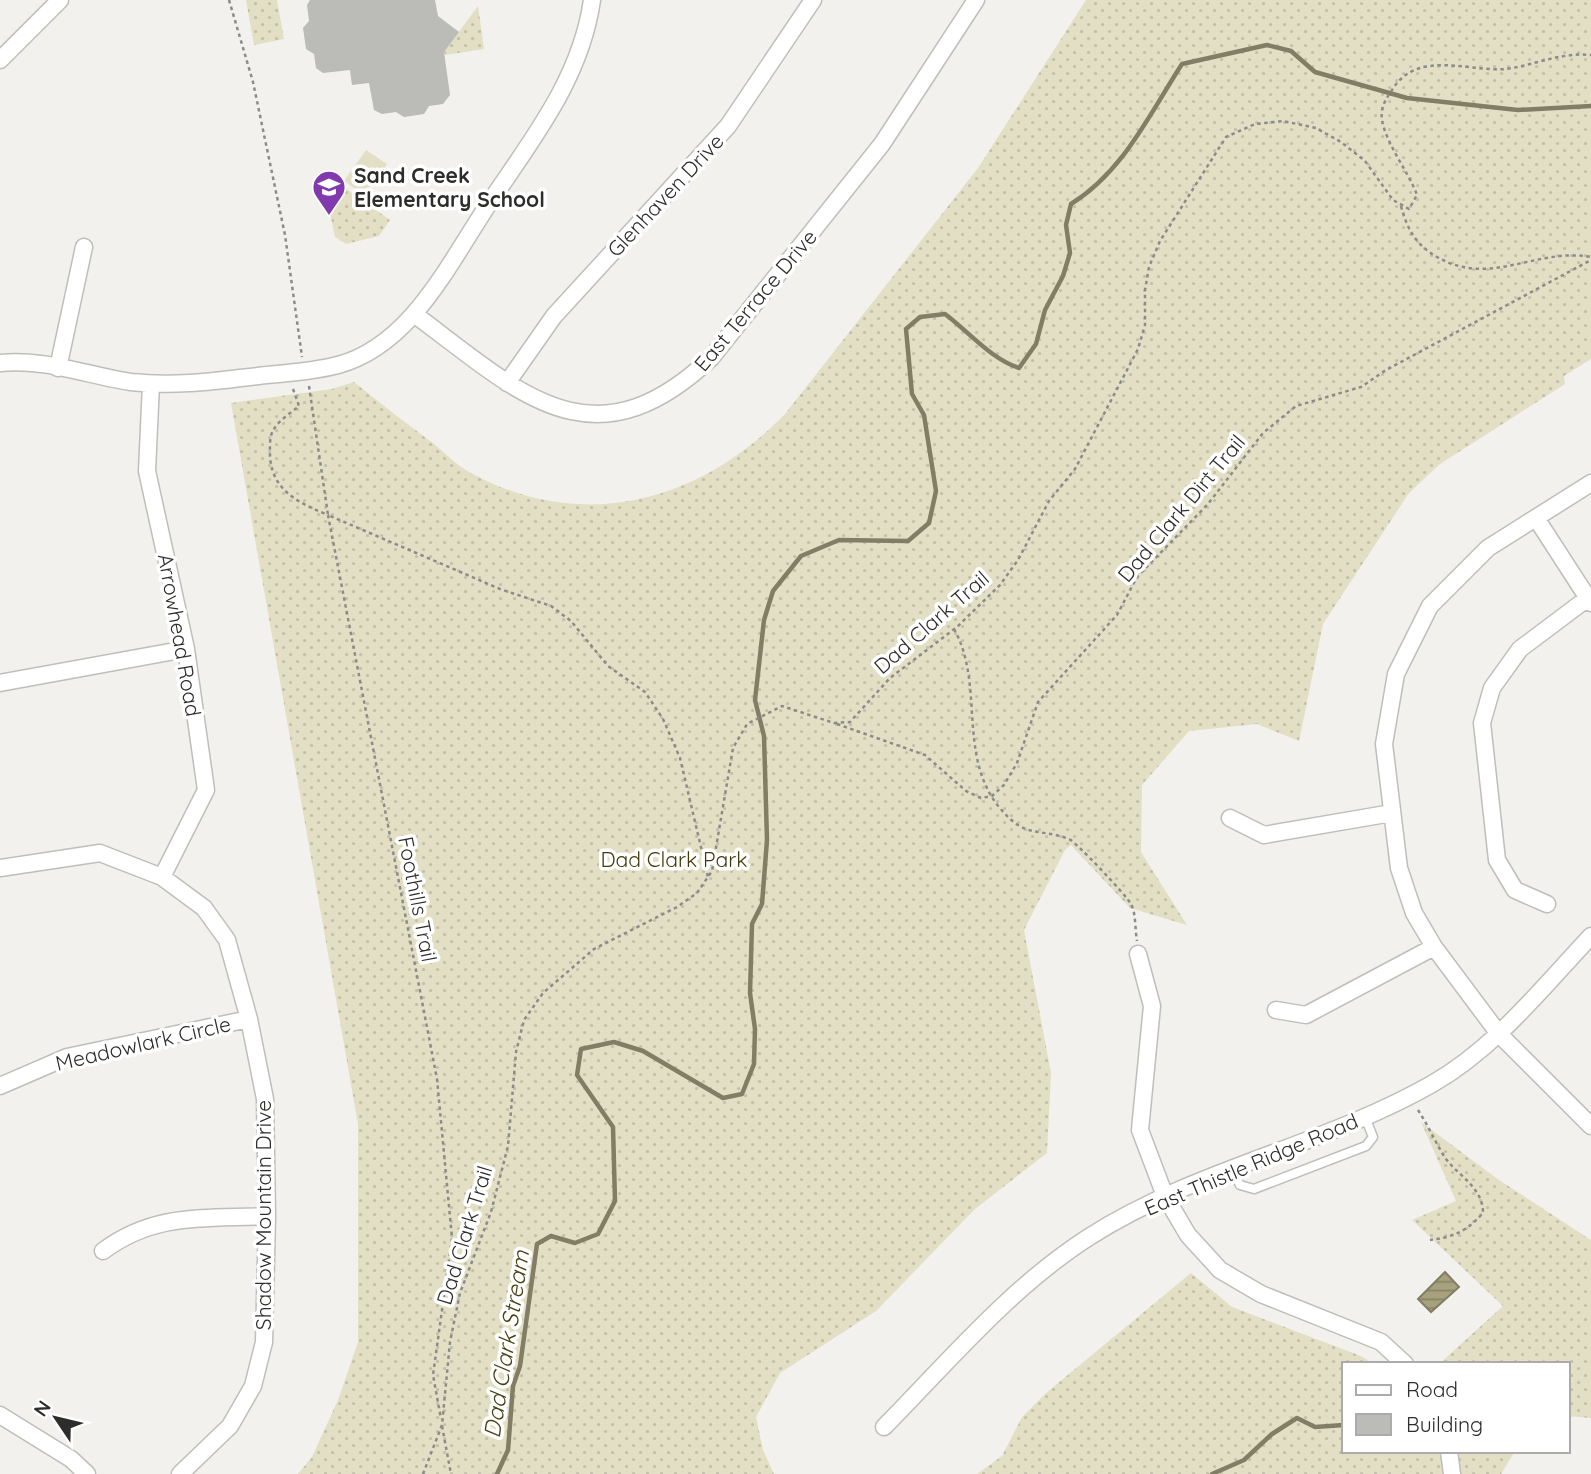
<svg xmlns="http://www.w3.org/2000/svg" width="1591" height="1474" font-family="Quicksand,sans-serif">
<defs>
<pattern id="grass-dots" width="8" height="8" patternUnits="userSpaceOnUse" patternTransform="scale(1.75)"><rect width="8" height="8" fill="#e3dfc4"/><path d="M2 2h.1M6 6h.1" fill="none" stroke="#c3c0a9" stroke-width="1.8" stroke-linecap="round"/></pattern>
<pattern id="water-rules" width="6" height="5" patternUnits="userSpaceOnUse" patternTransform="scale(1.75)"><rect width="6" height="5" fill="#a7a17d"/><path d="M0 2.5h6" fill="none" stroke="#888467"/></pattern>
</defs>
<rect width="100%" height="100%" fill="#f2f1ee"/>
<path fill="url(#grass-dots)" d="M246,0H277L284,39L254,45Z
M1086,0H1591V359L1564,376L1565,384L1440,464L1409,493L1323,624L1299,741L1257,724L1189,731L1142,785L1141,852L1187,925L1130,908L1071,845L1065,850L1024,930L1051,1073L1047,1153L975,1209L876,1311L780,1373L756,1417L763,1450L774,1474H298L312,1457L338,1400L358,1342V1124L231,403L332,389L354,382C380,403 407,424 434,444C446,454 458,466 471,473C582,534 700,502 785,414L978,168Z
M478,6L484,49L445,55L444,52Z
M338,183L390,220L379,236L346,244L335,237L327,199Z
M1421,1122L1499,1180L1591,1240V1418L1568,1416V1364H1439L1503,1306L1412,1220L1456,1201Z
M1191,1273L1232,1307L1361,1356L1374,1364H1344V1451H1515L1501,1474H977L1002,1456L1022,1417L1046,1393Z"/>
<path fill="#e3dfc4" d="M366,150L387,164L364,195L344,181Z"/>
<path fill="url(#water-rules)" stroke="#827e65" stroke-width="2" d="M1445,1272L1459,1287L1431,1312L1418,1299Z"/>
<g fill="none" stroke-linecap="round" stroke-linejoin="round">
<path stroke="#827e65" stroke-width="4.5" d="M497,1474L508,1450L513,1386L520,1366L537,1244L551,1236L575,1243L598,1234L615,1201L613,1127L577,1075L581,1049L614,1042L643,1051L723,1098L742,1094L754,1064L755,1029L750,993L752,924L762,904L767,840L764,736L755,700L764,620L773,591L801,556L839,540L908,541L929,523L936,491L924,415L912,394L906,329L920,317L945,314C969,332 991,359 1019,368L1036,344L1045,310L1063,276L1070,253L1066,225L1071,204C1123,172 1149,115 1182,64L1267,45L1291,51L1315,72L1407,98L1518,110L1591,106
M1212,1474L1244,1460L1272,1434L1297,1418L1315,1427L1344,1425"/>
</g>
<path fill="#bbbbb7" d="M310,0H435L438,16L459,32L444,52L450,95L443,104L429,106L424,114L404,117L396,112L382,114L374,110L369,83L352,85L350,70L323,73L316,68L314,54L306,49L303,28L309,21L307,5Z"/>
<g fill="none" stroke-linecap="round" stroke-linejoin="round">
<defs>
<path id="lane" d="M1232,1170L1240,1185L1254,1189L1366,1146L1373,1137L1365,1117"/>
<path id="street" d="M0,60L60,0
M414,314C519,392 592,470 711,358L882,144L976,0
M0,363C44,358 89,376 131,382C174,387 216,381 258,376C285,373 312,372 338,365C412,345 450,261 490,202C533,138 581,78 592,0
M58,368L84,247
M507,383L554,316L728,126L813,0
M151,384L147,471L186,649L206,790L162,877
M1591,483L1488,548L1430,606L1396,674L1384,744L1399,868L1414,913L1434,947L1499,1034L1591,1126
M1536,518L1591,603
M0,683L186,649
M1230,818L1264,835L1392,813
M0,868L100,853L162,877L204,908L227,940L249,1019L265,1099L267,1216L264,1342L253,1386L230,1426L180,1474
M1547,904L1515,890L1497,860L1482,723L1492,688L1520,649L1588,598
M1138,954L1152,1006L1140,1130L1165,1196L1188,1235L1220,1270L1261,1294L1381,1342L1405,1364
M1276,1010L1306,1015L1434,947
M0,1086L67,1057L249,1019
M103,1251C155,1212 206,1219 267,1216
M0,1415L71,1459L87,1474
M884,1427C949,1361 1011,1287 1089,1237C1195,1169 1323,1146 1432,1084C1495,1048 1542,988 1591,936
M1449,1451L1452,1474"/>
</defs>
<use href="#lane" stroke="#bebeba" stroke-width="11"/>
<use href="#street" stroke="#bebeba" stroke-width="19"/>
<path stroke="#8b8b89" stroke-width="2.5" stroke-dasharray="3.5 3.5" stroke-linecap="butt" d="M229,0L253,82L285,235L302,357
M1401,206C1407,229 1416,245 1437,257C1491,288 1536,247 1591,257
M309,386L328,515L500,589L551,606L571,621L608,666L645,692L663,719L680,758L708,877
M293,389L299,406C291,413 279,420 274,429C269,436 270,447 270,456C272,491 299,503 328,515L437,1079L452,1238L433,1375L441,1419
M954,629C985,684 957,755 999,807C1026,840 1037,827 1069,839C1076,842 1126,895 1131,904C1136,913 1135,930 1137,941
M837,724L925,755L966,791L981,798L992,796L1004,785L1017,763L1038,702L1117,615L1137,577L1208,504L1263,433L1296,406L1361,387L1386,370L1591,260
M1418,1110C1428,1125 1436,1144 1446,1159C1460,1177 1483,1188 1483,1213C1467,1231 1454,1237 1430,1240
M442,1426L451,1474
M423,1474L442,1425L450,1342L460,1293L491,1212L508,1146L516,1052L524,1020L543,993L594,949L677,907L697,893L712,871L733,748L747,724L782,706L834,723L850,722L890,678L957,627L1000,585L1018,560L1049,501L1075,469L1138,349L1145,325V290L1149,267L1160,241L1226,137L1255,124L1283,121L1316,128L1341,142L1365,161L1393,200L1409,209L1417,195C1409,172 1378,133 1382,111C1383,102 1389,95 1394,87C1420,50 1469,72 1506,69C1535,65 1561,52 1591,55"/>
<use href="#lane" stroke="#fff" stroke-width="8"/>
<use href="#street" stroke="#fff" stroke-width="16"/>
</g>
<defs>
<symbol id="school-pin" viewBox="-11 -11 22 30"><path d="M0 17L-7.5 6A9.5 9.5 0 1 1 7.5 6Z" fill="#813aad" stroke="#fff"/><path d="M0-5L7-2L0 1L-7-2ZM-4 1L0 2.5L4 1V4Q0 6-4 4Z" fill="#fff"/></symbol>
</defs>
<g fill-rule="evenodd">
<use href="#school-pin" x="310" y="168" width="38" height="52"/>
</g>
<g text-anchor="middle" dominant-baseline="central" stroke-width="7" stroke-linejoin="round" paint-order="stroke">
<g font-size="21" font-weight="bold" fill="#2d2d2c" stroke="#fff" text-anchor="start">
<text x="354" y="175">Sand Creek<tspan x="354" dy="24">Elementary School</tspan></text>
</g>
<g font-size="21" fill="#2d2d2c" stroke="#fff">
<text transform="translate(665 195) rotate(-47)">Glenhaven Drive</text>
<text transform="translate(755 300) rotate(-50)">East Terrace Drive</text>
<text transform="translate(1181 508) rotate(-50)">Dad Clark Dirt Trail</text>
<text transform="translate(931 622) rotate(-41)">Dad Clark Trail</text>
<text transform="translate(180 635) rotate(80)">Arrowhead Road</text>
<text transform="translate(418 899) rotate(79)">Foothills Trail</text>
<text transform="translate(143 1043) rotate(-13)">Meadowlark Circle</text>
<text transform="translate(1251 1164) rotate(-23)">East Thistle Ridge Road</text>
<text transform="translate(263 1215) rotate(-90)">Shadow Mountain Drive</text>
<text transform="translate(464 1235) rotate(-73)">Dad Clark Trail</text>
</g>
<g font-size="21" fill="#41390a" stroke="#fff">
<text x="674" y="859">Dad Clark Park</text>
</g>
<g font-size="23" font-style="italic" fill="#484113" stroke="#fff">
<text transform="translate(506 1344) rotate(-81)">Dad Clark Stream</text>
</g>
</g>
<rect x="1342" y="1362" width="228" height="91" fill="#ffffff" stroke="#ababab" stroke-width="2"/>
<rect x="1356" y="1385" width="35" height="10" fill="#ffffff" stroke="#ababab" stroke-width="2"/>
<text x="1406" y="1397" font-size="21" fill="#2d2d2c">Road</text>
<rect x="1356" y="1414" width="35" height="21" fill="#bbbbb7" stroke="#ababab" stroke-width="2"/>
<text x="1406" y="1432" font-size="21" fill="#2d2d2c">Building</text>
<g transform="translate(56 1418) rotate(305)" stroke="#ffffff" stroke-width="5" paint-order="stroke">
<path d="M0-5L12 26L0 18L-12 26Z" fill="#2d2d2c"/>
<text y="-10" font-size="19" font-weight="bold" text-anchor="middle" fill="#2d2d2c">N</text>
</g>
</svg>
